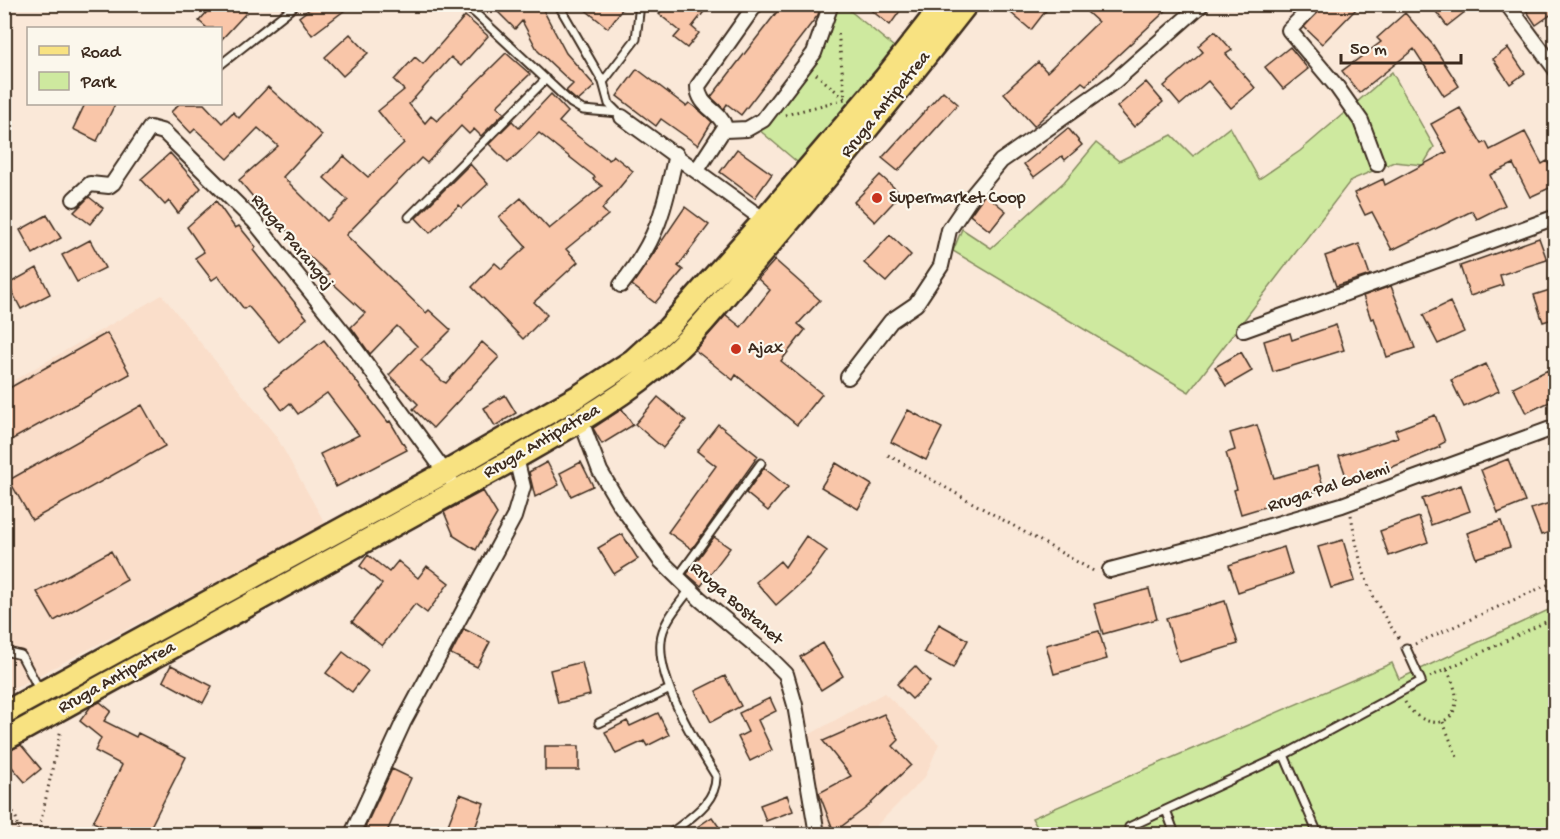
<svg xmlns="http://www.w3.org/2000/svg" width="1560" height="839" font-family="'Gochi Hand',sans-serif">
<rect width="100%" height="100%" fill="#fae8d8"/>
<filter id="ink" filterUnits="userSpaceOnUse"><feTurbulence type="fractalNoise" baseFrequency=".0167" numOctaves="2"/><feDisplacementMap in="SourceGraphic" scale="12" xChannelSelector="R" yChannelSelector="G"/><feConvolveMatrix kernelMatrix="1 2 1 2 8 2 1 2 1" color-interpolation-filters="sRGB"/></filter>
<g filter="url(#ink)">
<path fill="#fadeca" d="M162,295L276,436L326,525L5,693L4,386Z
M884,693L939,744L925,777L871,831L863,834H824L805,737Z"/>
<path fill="#cee99f" stroke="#848a5e" stroke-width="1.5" d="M834,5H843L899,51L803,167L758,129L819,51Z
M1392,72L1434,147L1423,165L1394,162L1351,180L1189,392L953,251L962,229L991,248L1064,182L1096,143L1119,161L1172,135L1193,156L1230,127L1259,179L1300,151Z
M1555,607V834H1041L1032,818L1392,663L1399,679Z"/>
<path fill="#f9c6a9" stroke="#3b2a1e" stroke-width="1.5" d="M214,4H237L246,13L220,41V28H207L199,21Z
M316,4H353L312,35L299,17Z
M490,4H540L566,53L595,86L578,101L574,98L566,91L573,84L538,51L522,21L515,29Z
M578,4H626L608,28Z
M666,4H710L692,27L699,33L687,48L674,38L680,31L659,14Z
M783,4H821L818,15L741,115L727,104L724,109L711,97Z
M863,4H905L890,25Z
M1018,4H1051L1031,30L1011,13Z
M1078,4H1173L1086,85L1082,82L1034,126L1004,93L1038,62L1047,72L1098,22Z
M1324,4H1361L1322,44L1304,27Z
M1430,4H1475L1447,26Z
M1522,4H1556V11L1536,25Z
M1405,13L1433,45L1459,86L1444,96L1414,49L1359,93L1342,71L1381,42L1377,38Z
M465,16L488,36L461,66L451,57L409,104L425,123L431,116L437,121L506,53L530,74L497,106L504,113L481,136L474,129L469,134L461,126L427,163L421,158L346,235L426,313L429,310L451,330L421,360L442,381L446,383L482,342L499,357L433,428L413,409L418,404L389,375L417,346L397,326L370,354L351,327L365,313L326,277L329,274L291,240L294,237L264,210L239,180L278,146L258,128L228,159L195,129L191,133L171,112L179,104H204L222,123L233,112L239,118L268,87L322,135L283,177L327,221L348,200L324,178L344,156L368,177L404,143L378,111L404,90L394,80L415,57L423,64Z
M1215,31L1232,50L1226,54L1255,88L1231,108L1208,81L1180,105L1164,86L1203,52L1198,46Z
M350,34L368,53L343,76L325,57Z
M1290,47L1308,69L1283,89L1265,67Z
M1508,48L1525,73L1510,84L1493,59Z
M637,69L686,106L689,103L699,110L712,122L698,145L661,119L656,126L617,96Z
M1146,82L1163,102L1134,127L1117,107Z
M943,91L958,104L898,171L882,158Z
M551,94L568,112L559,122L609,160L613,155L633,171L602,209L608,215L566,249L578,262L534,302L547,315L523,339L472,287L495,263L502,269L526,247L499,217L521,198L549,229L602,186L593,179L595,177L539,133L508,163L489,144L512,121L519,128Z
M85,104H115L97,141L73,129Z
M1460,108L1482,144L1486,142L1490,150L1525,132L1542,164L1547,161L1556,177V185L1530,197L1513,164L1490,175L1505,205L1477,219L1472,211L1392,250L1372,212L1365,215L1354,193L1383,179L1385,185L1447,152L1431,124Z
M1068,128L1082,145L1065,160L1062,156L1034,177L1024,164Z
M737,149L772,174L755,198L720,172Z
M170,153L201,188L178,213L169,201L165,205L141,179Z
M470,164L488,184L462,208L459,205L430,233L416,218Z
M880,175L901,194L875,222L854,202Z
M985,194L1006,211L990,231L970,215Z
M89,197L103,208L90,224L74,212Z
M216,201L235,228L239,226L256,247L253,250L307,318L279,342L248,306L244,309L218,276L212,280L195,258L204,252L187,227Z
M685,207L709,225L678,266L683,270L655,303L632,285Z
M47,215L61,238L33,254L20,230Z
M890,235L911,255L886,282L864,263Z
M1539,238L1547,260L1500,275L1503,285L1470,296L1460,266Z
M90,240L105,268L77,282L62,255Z
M1359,244L1370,275L1336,286L1325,256Z
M775,260L820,300L798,324L805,330L781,361L822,394L797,425L736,375L733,380L695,350L726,315L741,327L770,290L758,279Z
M37,268L50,294L21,309L8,284Z
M1391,286L1415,348L1387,357L1374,318L1371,319L1363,296Z
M1556,288V318L1543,322L1534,295Z
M1450,302L1464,332L1438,344L1423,315Z
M1336,325L1344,350L1273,372L1264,341L1290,333L1292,340Z
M107,333L130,374L4,444V391Z
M324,340L388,422L390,421L407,450L336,487L320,454L359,435L327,393L298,414L290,403L282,410L265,387Z
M1241,352L1252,371L1226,386L1215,367Z
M1486,364L1499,391L1464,407L1451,380Z
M1548,370L1556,386V399L1526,413L1513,387Z
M505,395L516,413L495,426L484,408Z
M658,397L686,420L663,448L635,424Z
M142,405L165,446L32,520L9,480Z
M622,409L633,425L602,444L593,428Z
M908,410L942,428L926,460L891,442Z
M1435,415L1445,442L1439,445L1440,447L1390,468L1348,482L1339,456L1398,437L1395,430Z
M718,424L758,456L692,549L668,532L716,466L697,451Z
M1257,425L1274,478L1317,466L1324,489L1241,514L1234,490L1237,489L1226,453L1235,450L1230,433Z
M1508,459L1525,502L1498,513L1481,470Z
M547,462L559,485L535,497L529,472Z
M581,462L593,486L571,496L560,473Z
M836,463L872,485L858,509L821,487Z
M764,468L788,487L768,511L746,493Z
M1461,485L1470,511L1431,525L1422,499Z
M483,491L497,514L476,550L454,536L444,512Z
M1556,501V530L1541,535L1531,509Z
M1419,517L1428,542L1389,556L1380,531Z
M1501,521L1510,547L1476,558L1467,533Z
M622,534L638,559L614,574L598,548Z
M806,536L827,551L809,576L776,605L756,582L780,561L785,567Z
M714,537L730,548L701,586L687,574Z
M1343,540L1355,581L1331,588L1318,547Z
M1284,547L1292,574L1238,592L1229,565Z
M111,551L127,580L54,621L37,592Z
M368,555L389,572L398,561L418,578L427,566L449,583L427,613L415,604L382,646L352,622L382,584L360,566Z
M1149,589L1157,619L1103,634L1094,604Z
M1225,601L1238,644L1179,662L1166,618Z
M939,624L968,640L953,668L924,652Z
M464,629L490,642L477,667L451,654Z
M1099,631L1107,659L1054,674L1046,645Z
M823,643L843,676L821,690L800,657Z
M343,652L368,671L352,692L326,673Z
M582,662L590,695L558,703L550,670Z
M171,665L212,686L203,703L163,681Z
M915,666L930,682L912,699L897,684Z
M725,676L741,706L711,722L695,691Z
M770,698L776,711L758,720L772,750L750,761L738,737L748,732L739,713Z
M100,702L111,711L104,721L136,737L138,733L186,757L147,834H119L93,822L122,765L95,751L101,738L80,721L91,706Z
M658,713L669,735L647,746L644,741L616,754L605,732L627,721L630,726Z
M884,714L899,740L893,746L911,765L866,808L834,832L819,793L851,776L823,741Z
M21,745L41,769L25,782L4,758V753Z
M545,746H579V770H545Z
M392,769L411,778L386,834H362Z
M460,794L484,803L473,834L448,825Z
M787,795L793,811L766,821L760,805Z
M712,817L724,834H687Z"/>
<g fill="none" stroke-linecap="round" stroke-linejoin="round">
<defs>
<path id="lane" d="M459,4L475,13L571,103L583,110L619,113
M558,4L603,82L609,104L619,114
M201,5V4
M220,65L297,4
M603,82L636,39L640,4
M409,217L546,79
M678,577L761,463
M4,651L21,655L40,691
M599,723L670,689
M1284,755L1318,834
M1166,810L1175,834
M1129,827L1284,755L1421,681L1406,648
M670,834C688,819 717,803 716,776C695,742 657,681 661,641C662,622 680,604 690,589"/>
<path id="street" d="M1315,4L1289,30L1337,87L1361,121L1377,164
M1507,4L1556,70
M622,117L764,220
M725,130L747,129L763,120L814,53L831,4
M697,170L725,127C720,110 698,107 698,86L756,4
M74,199L90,184L109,186L113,183L150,128L164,132L254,221L346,336L450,479
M621,285C658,239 664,210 676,154
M1244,330L1556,217
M848,377L891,321L916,304L941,266L949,230L972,196L1001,161L1115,81L1202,4
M581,421L600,471L619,503L660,560L700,599L766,654L786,674L795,705L817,834
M1110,570L1198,547L1342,505L1556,427
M352,834L403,723L514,517L523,487L516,458"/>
<path id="primary" d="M4,713L446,472L580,395L633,360L668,328L764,220L885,78L943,4
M4,740L516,458C570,427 625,397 671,355C702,328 728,291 756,260C829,177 899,91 967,4"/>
</defs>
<use href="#lane" stroke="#3b2a1e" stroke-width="11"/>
<use href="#street" stroke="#3b2a1e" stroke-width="18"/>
<use href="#primary" stroke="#3b2a1e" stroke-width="26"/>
<path stroke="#3b2a1e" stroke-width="3" stroke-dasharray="1.5 4.5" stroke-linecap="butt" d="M816,74L845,99
M785,115L845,99L838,30
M888,455L1097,573
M1351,515C1361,571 1367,594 1401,641
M1415,644L1556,581
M1430,677L1556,617
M1405,702C1416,724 1453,734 1456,701C1457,690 1451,679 1447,669
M1443,722L1457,757
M4,797L16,818L18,834
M38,834L61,729"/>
<use href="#lane" stroke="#fbf7ec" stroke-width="7"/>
<use href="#street" stroke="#fbf7ec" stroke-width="14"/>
<use href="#primary" stroke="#f8e281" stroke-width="21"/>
</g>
</g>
<g fill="#c8321e" stroke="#fbf7ec" stroke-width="2">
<circle cx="877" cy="198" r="6"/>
<circle cx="736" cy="349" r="6"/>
</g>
<g text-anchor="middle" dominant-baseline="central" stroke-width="4.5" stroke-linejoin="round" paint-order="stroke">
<g font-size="18" fill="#3b2a1e" stroke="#fbf7ec">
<text transform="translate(886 105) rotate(-51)">Rruga Antipatrea</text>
<text transform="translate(292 242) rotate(50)">Rruga Parangoj</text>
<text transform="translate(542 442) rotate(-30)">Rruga Antipatrea</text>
<text transform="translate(1329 488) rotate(-18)">Rruga Pal Golemi</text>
<text transform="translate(736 604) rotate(41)">Rruga Bostanet</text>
<text transform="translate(117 678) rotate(-29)">Rruga Antipatrea</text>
</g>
<g font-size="18" fill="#3b2a1e" stroke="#fbf7ec" text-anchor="start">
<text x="889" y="198">Supermarket Coop</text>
<text x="748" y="349">Ajax</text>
</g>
</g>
<rect width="1560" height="839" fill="none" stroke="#fbf7ec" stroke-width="24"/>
<rect x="12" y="12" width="1536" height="815" fill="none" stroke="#3b2a1e" stroke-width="2" filter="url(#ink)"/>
<rect x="27" y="27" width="195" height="78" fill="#fbf7ec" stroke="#aea59a" stroke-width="1.5"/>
<rect x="39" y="46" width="30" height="9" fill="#f8e281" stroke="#aea59a" stroke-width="1.5"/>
<text x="81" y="57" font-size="18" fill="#3b2a1e">Road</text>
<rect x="39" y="72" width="30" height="18" fill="#cee99f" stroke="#aea59a" stroke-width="1.5"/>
<text x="81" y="87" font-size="18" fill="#3b2a1e">Park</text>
<path d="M1341 54v9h120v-9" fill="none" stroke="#3b2a1e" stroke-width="3"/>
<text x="1350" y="54" font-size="18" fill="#3b2a1e" stroke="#fbf7ec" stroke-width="4.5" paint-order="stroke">50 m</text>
</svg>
